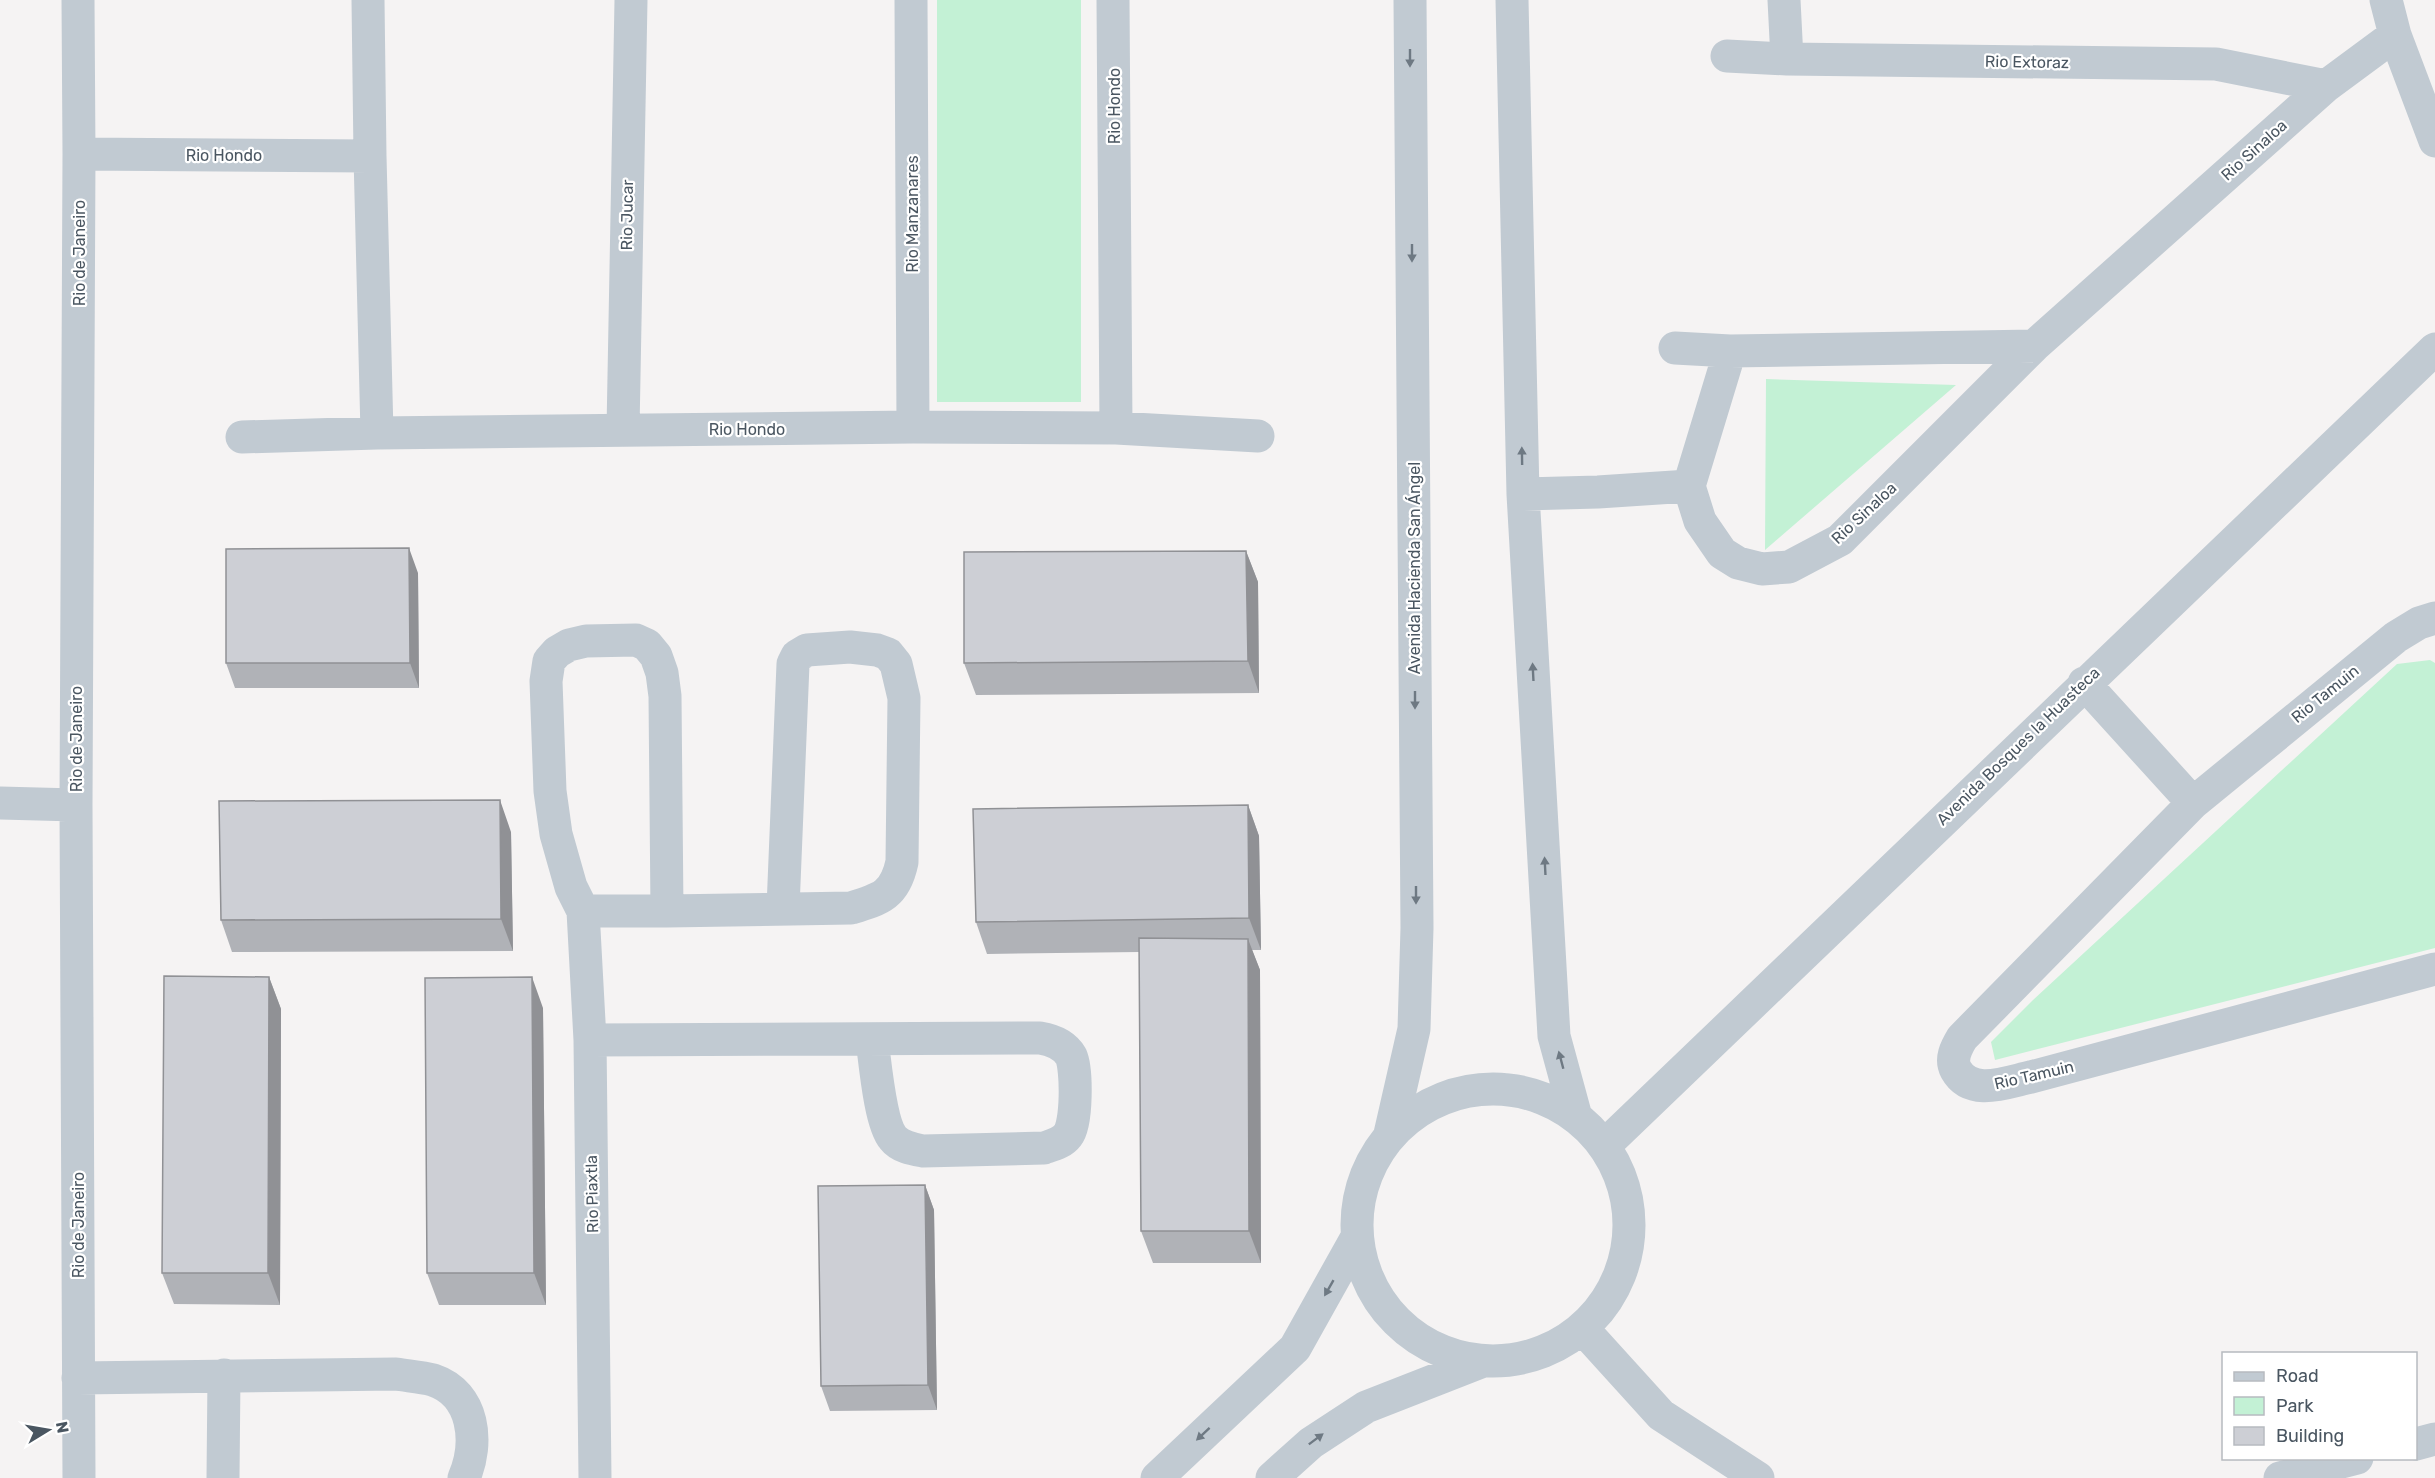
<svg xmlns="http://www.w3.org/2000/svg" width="2435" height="1478" font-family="Rubik,sans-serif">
<rect width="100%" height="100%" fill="#f5f3f3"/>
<path fill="#c3f1d5" d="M937,0H1081V402H937Z
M1766,379L1956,385L1765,550Z
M2430,660L2435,663V948L1995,1060L1991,1042L2033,1000L2397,664Z"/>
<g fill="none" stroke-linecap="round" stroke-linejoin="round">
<path stroke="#c1cad2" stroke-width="33" d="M78,0L79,154L76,805L79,1478
M368,0L370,156L377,433
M911,0L913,427
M1113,0L1116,428
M1512,0L1523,494L1554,1036L1576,1117
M1784,0L1787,59
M2386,0L2395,35L2435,141
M1727,56L1787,59L2216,64L2326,86
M79,154L370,156
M1675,348L1730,351L2034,346
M1730,351L1689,486L1700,521L1722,553L1738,563L1762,569L1789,567L1840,540L2034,346L2326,86L2395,35
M623,430L631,0
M242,437L377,433L913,427L1116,428L1258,436
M1523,494L1598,492L1689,486
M2435,618L2419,623L2396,637L2193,803L1962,1038C1956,1048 1950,1059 1956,1070C1971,1097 2007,1082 2031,1077L2435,969
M2084,683L2193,803
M0,803L76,805
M583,911H667L665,696L662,673L656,656L647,645L636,640L586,641L569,645L557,652L549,661L546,681L550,791L556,834L571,887L583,911L590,1040L595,1478
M667,911L851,908C881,899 895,895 902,862L904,698L896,664L888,654L877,650L850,647L807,650L797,656L793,664L783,908
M590,1040L1040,1038C1052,1040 1064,1044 1071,1056C1077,1069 1077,1124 1068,1135C1062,1143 1053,1145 1044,1148L923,1151C912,1149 900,1147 893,1138C880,1123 875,1061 872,1040
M1357 1225a136 136 0 1 1 272 0a136 136 0 1 1-272 0Z
M1390,1134L1414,1029L1417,928L1410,0
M1604,1146L2435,349
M1583,1329L1661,1415L1758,1478
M78,1378L396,1374C408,1376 422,1377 433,1380C475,1394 479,1443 464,1478
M2416,1444L2435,1439
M223,1478L224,1375
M1157,1478L1295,1348L1357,1237
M1272,1478L1311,1443L1366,1407L1481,1362
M2280,1478L2357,1458"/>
</g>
<path fill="#b0b2b7" d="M1246,551L1258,582L1259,693L976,695L964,663Z
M418,573L419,688H235L226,663Z
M1248,805L1259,836L1261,950H1252L1260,970L1261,1263H1153L1141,1231L1139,952L987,954L976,922Z
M511,832L513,951L232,952L221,920Z
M269,977L281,1009L280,1305L174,1304L162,1273Z
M543,1008L546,1305H439L427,1273Z
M925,1185L934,1210L937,1410L830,1411L821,1386Z"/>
<path fill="#909195" d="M409,548L418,573L419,688L410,663Z
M1246,551L1258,582L1259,693L1248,661Z
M500,800L511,832L513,951L501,919Z
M1248,805L1259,836L1261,950L1249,918Z
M1248,939L1260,970L1261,1263L1249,1231Z
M269,977L281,1009L280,1305L268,1273Z
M532,977L543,1008L546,1305L534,1273Z
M925,1185L934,1210L937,1410L928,1385Z"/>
<path fill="#cdcfd5" stroke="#909195" stroke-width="1.5" d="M409,548L410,663H226V549Z
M1246,551L1248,661L964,663V552Z
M500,800L501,919L221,920L219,801Z
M1248,805L1249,918L976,922L973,809Z
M1139,938L1248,939L1249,1231H1141Z
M164,976L269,977L268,1273H162Z
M532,977L534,1273H427L425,978Z
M925,1185L928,1385L821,1386L818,1186Z"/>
<defs><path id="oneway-solid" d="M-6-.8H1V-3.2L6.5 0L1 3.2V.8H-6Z" transform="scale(1.5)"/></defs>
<g fill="#6e7983">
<use href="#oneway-solid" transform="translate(1410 58) rotate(90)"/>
<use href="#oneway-solid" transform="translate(1412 253) rotate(90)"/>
<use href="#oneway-solid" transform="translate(1522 456) rotate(-91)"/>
<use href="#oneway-solid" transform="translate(1533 672) rotate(-93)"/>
<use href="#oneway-solid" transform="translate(1415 700) rotate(90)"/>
<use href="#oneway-solid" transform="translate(1545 866) rotate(-93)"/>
<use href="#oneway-solid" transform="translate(1416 895) rotate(90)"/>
<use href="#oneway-solid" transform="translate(1561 1060) rotate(-105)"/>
<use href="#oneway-solid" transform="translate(1329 1288) rotate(120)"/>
<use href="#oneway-solid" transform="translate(1203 1434) rotate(137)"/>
<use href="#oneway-solid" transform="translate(1316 1439) rotate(-37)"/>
</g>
<g text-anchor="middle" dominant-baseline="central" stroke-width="4.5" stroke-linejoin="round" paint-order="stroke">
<g font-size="16" fill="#4a5661" stroke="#fff">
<text transform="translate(2027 62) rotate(1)">Rio Extoraz</text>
<text transform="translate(1114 106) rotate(-90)">Rio Hondo</text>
<text transform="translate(2254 150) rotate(-42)">Rio Sinaloa</text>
<text x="224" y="155">Rio Hondo</text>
<text transform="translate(912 214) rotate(-90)">Rio Manzanares</text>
<text transform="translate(627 215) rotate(-89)">Rio Jucar</text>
<text transform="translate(79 253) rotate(-90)">Rio de Janeiro</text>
<text x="747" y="429">Rio Hondo</text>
<text transform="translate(1864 513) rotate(-43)">Rio Sinaloa</text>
<text transform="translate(1414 568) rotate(-90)">Avenida Hacienda San Ángel</text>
<text transform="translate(2325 694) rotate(-39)">Rio Tamuin</text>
<text transform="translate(76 739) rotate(-90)">Rio de Janeiro</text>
<text transform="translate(2018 746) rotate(-44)">Avenida Bosques la Huasteca</text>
<text transform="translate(2034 1075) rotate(-13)">Rio Tamuin</text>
<text transform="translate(592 1194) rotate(-91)">Rio Piaxtla</text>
<text transform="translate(78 1225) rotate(-90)">Rio de Janeiro</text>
</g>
</g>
<rect x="2222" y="1352" width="195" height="108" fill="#ffffff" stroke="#b7bbc0" stroke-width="1.5"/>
<rect x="2234" y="1372" width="30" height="9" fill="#c1cad2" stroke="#b7bbc0" stroke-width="1.5"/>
<text x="2276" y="1382" font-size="18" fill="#4a5661">Road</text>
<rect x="2234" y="1397" width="30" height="18" fill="#c3f1d5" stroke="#b7bbc0" stroke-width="1.5"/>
<text x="2276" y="1412" font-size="18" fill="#4a5661">Park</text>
<rect x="2234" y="1427" width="30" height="18" fill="#cdcfd5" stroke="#b7bbc0" stroke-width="1.5"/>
<text x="2276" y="1442" font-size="18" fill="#4a5661">Building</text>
<g transform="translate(48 1430) rotate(79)" stroke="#ffffff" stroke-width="4.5" paint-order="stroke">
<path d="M0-4.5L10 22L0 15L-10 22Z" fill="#4a5661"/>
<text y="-9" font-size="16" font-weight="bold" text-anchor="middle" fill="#4a5661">N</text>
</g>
</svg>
